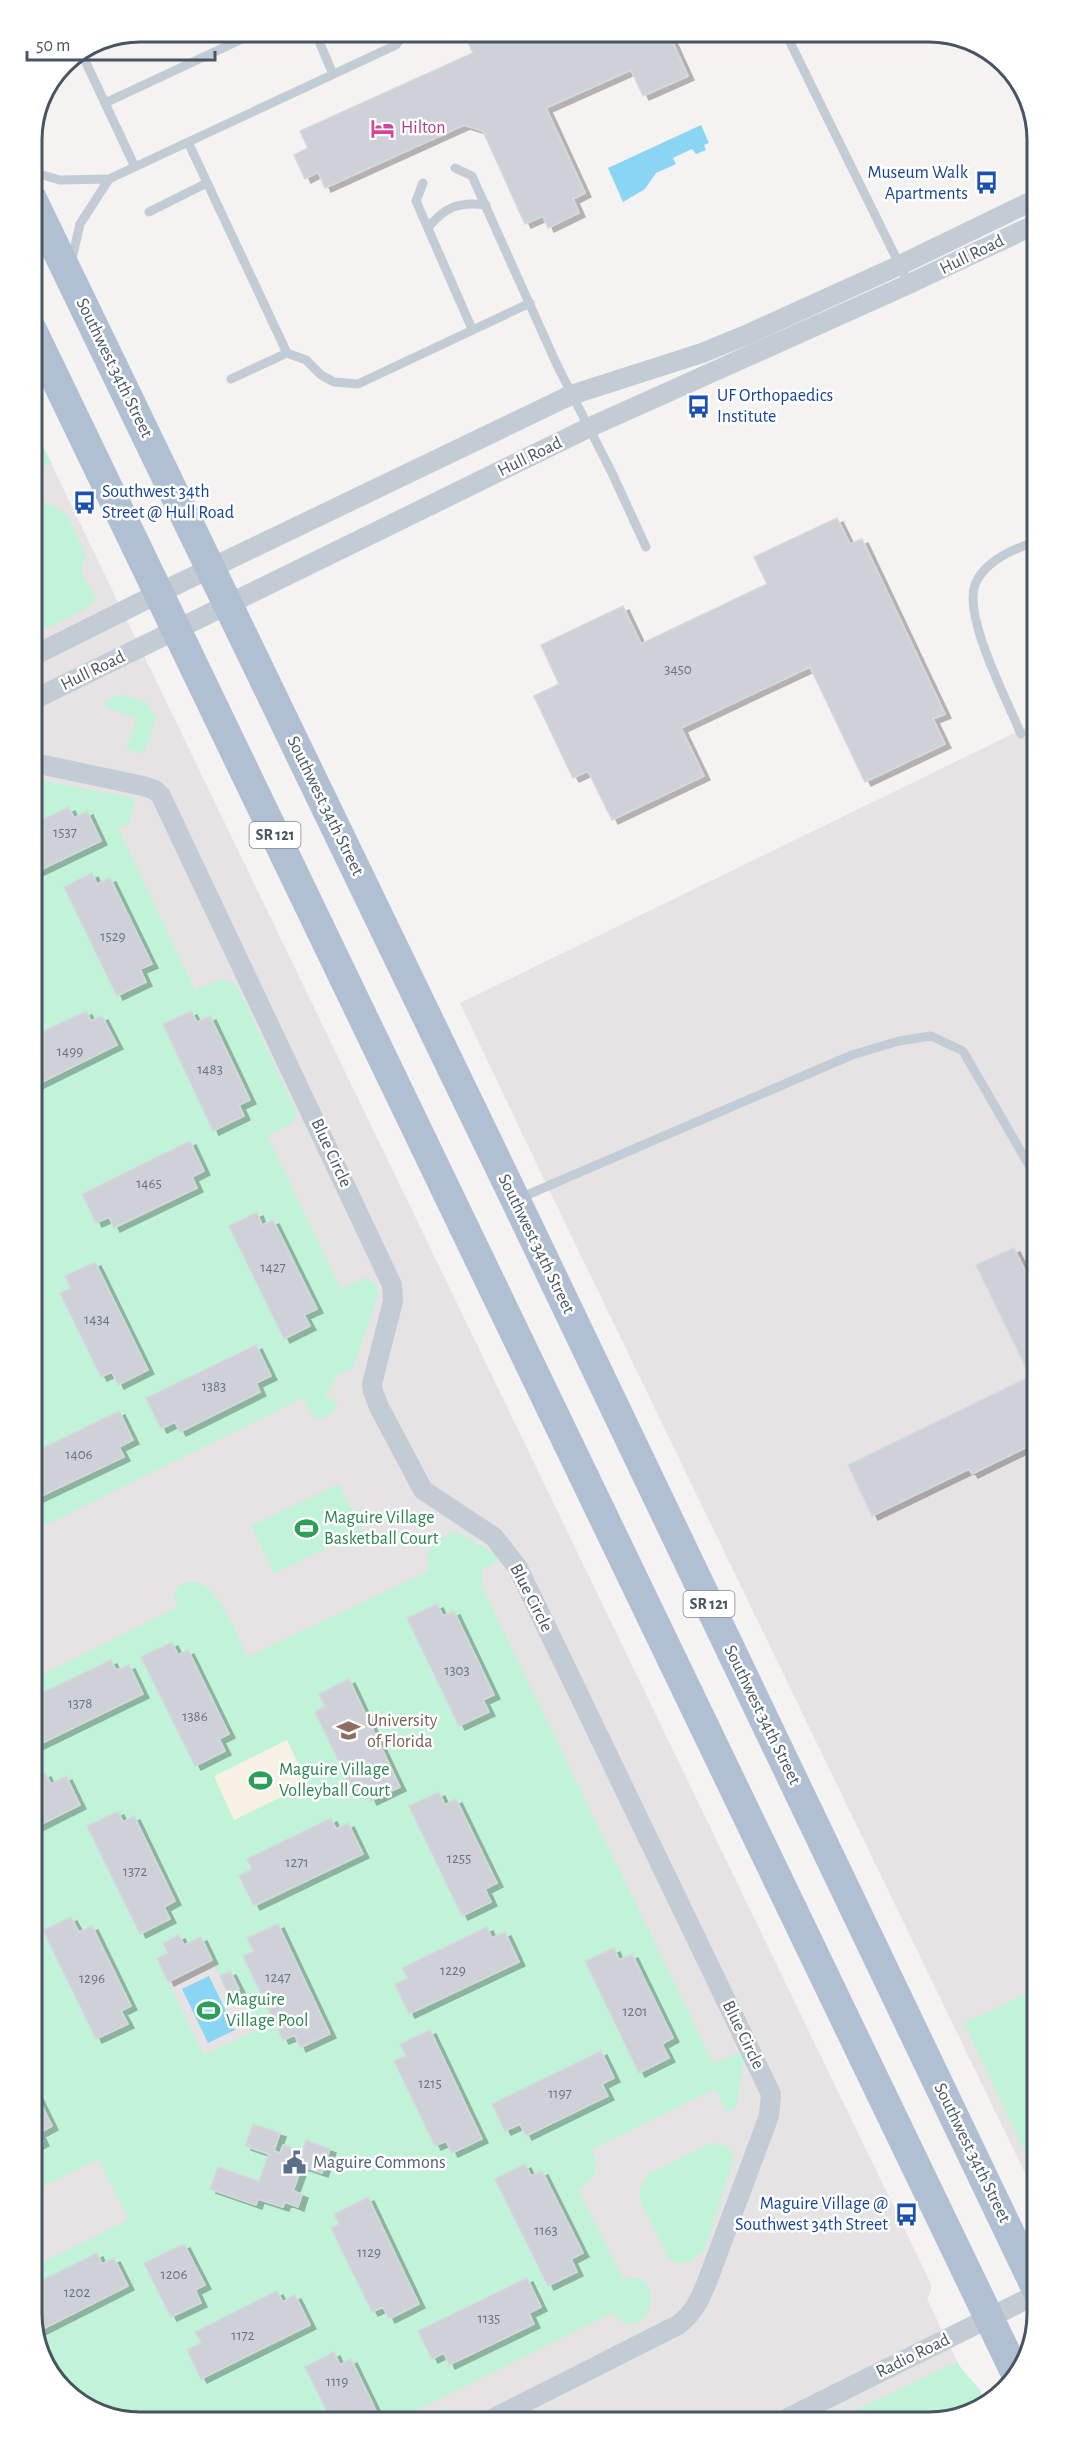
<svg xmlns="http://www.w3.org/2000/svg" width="1069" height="2454" font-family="'Alegreya Sans',sans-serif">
<defs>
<filter id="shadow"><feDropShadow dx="6" dy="4" stdDeviation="0" flood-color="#0004"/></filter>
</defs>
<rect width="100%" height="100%" fill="#f5f2f2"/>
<path fill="#e6e3e4" d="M32,424L931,2284V2290L927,2299L962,2371L979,2388L985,2400L964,2417L133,2422L74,2400L37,2349Z
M1033,724L1037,2198L539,1169L460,1003Z"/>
<path fill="#c0f3d7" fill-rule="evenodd" d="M32,424L52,464L33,467Z
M33,497L53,506L67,516L86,555L81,568L82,574L96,599L84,610L33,634Z
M124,695L147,703L156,719L143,754L126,749L137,718L108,709L104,702L116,696Z
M33,779L135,798L130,822L118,828L195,990L221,979L236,984L297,1113L293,1122L267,1136L341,1289L365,1278L374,1282L379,1292L353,1368L337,1375L325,1396L338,1404C333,1413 325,1420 314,1418L303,1398L35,1530V1499L124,1456L119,1447L118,1411L35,1452L34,1217L39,1215L34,1205V1086L117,1045L103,1016L91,1021L86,1011L34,1036V873L101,840L86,812L74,818L69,807L33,824ZM111,878L152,963L140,969L146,982L117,996L64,887L97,884ZM191,1011L197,1022L210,1016L250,1100L239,1105L244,1116L214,1131L163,1025ZM190,1142L204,1171L192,1177L197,1188L114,1228L109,1217L96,1222L82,1193ZM256,1212L262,1225L274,1220L317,1309L304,1315L310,1326L284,1339L229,1226ZM66,1276L148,1370H147L118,1385L112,1372L101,1377L60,1294L71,1288ZM256,1345V1383L260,1392L180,1431L175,1422L161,1429L146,1398Z
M339,1484L362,1531L274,1573L251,1526Z
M454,1531L494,1553L498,1557L494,1563L482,1569L481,1585L713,2063L739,2053L744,2059L736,2107L726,2112L715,2089L592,2149C600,2168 595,2179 578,2190L623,2279L640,2278C667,2299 636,2347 613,2312L411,2413L414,2420L381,2421L351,2360L340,2365L334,2352L305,2367L332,2421L151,2422L147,2416L133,2422L74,2400L37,2349V2332L128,2286L114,2258L102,2264L97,2253L37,2283V2265L129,2220L98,2159L37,2189V2145L43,2141L39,2133L52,2126L37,2096L36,1827L80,1804L66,1776L51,1784L45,1773L36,1777V1746L143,1694L129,1665L116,1670L111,1660L36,1696V1678L178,1607L174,1599C175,1590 178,1583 188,1582C218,1578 236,1635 247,1657L429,1571L427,1557L431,1544ZM437,1604L443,1616L454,1611L494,1694L483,1700L489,1712L459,1726L408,1618ZM172,1643L178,1655L188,1650L229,1734L219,1739L225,1752L195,1766L141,1658ZM349,1680L400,1786L371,1801L365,1788L354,1793L315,1712L325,1706L320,1693ZM439,1792L445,1805L456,1800L496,1883L485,1889L491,1903L462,1916L409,1807ZM117,1811L123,1822L134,1817L175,1901L164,1907L170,1919L140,1934L88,1826ZM331,1818L336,1829L349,1824L363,1854L254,1906L239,1876L252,1869L247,1858ZM71,1917L79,1932L92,1926L131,2006L121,2011L127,2023L44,1930ZM278,1924L330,2033L301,2047L295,2035L283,2040L243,1956L254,1951L248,1938ZM486,1927L492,1938L505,1932L519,1962L410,2014L395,1985L408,1978L403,1967ZM178,1935L184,1945L201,1937L220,1976L230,1972L259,2029L204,2055L157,1959L168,1953L163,1943ZM614,1948L619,1960L633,1954L672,2039L662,2044L585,1961ZM430,2030L482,2138L453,2153L446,2141L435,2146L395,2061L406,2056L401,2044ZM601,2052L614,2078L602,2085L607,2096L526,2136L520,2124L492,2104ZM253,2124L280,2133L274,2151L280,2153L283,2145L296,2149L294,2157L300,2159L306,2140L330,2149L322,2173L302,2166L293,2191L302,2195L298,2206L285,2202L283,2207L258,2199L256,2205L210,2189L218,2167L259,2181L269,2154L245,2146ZM525,2164L531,2176L543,2171L583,2253L571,2259L577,2272L548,2286L495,2179ZM368,2198L419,2304L389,2319L383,2307L372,2312L331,2228L339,2224L335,2214ZM184,2244L205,2285L195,2290L201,2303L171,2317L144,2263ZM527,2278L529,2313L534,2324L450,2365L444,2353L431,2359L418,2331ZM277,2291L283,2302L296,2295L310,2325L201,2379L187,2350L201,2343L195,2332Z
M1037,1989V2177L964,2023Z
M712,2143C723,2143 733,2147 733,2160L705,2248C696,2260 682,2269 668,2258L640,2200V2187L649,2174Z
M957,2362C966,2376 978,2385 985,2400L964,2417H842Z"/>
<path fill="#f6f1e3" d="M287,1740L308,1784L234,1820L214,1776Z"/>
<path fill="#8ad5f3" d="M701,125L709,143L704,145L706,150L696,154L692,149L673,158L676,164L656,173L645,189L623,202L608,168Z
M209,1976L235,2030L208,2043L182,1989Z"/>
<path fill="#ced1d8" stroke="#d6d8de" stroke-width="1.5" filter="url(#shadow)" d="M463,32H668L688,76L643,96L631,70L546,108L585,193L573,199L579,213L548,228L543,216L525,224L483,131L464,125L325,188L318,172L305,179L294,155L308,148L300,131L473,53Z
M837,518L850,544L862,539L945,714L933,719L945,744L865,782L810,667L681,728L704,776L612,820L588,771L573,778L534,696L559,684L541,645L623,606L641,644L767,584L754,557Z
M69,807L74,818L87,811L101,841L34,873L33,824Z
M92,873L97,884L110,878L152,964L140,969L146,982L117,996L64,887Z
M86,1011L91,1021L102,1016L117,1045L34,1086V1036Z
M191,1011L197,1022L210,1016L250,1100L239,1105L244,1116L213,1131L163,1024Z
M190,1141L204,1171L192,1177L197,1188L114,1228L109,1217L96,1223L82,1194Z
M257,1212L262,1225L273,1220L317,1309L304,1315L310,1326L284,1339L229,1226Z
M1014,1248L1035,1291V1371L1029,1374L976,1265Z
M95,1262L148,1370L118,1385L112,1372L101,1377L60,1293L71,1288L65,1276Z
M256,1345L271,1376L256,1383L260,1392L180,1432L175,1422L161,1429L146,1398Z
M1035,1374V1443L972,1474L969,1469L872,1516L848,1465Z
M119,1411L133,1440L119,1447L124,1457L35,1499V1452Z
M437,1604L443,1616L454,1611L494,1695L483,1700L489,1712L459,1726L407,1618Z
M172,1642L178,1655L188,1650L229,1734L219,1739L225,1751L195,1766L141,1657Z
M111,1660L116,1670L129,1665L143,1694L36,1746V1696Z
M349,1679L400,1787L371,1801L365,1788L354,1793L315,1712L325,1706L319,1694Z
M45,1773L51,1784L66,1776L80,1805L36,1827V1777Z
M439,1792L445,1805L456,1799L497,1883L485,1889L491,1902L462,1916L409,1806Z
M118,1811L123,1822L134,1816L175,1901L164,1907L170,1919L140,1934L87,1826Z
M331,1818L336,1829L348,1823L363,1854L254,1906L239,1876L252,1869L247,1859Z
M71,1917L79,1932L92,1926L131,2006L121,2011L128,2024L96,2039L43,1930Z
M278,1924L330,2034L300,2048L295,2035L283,2040L243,1956L254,1951L247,1938Z
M487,1927L492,1938L505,1932L519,1962L409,2014L395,1984L408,1978L402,1968Z
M179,1935L184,1945L201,1937L212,1960L168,1982L157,1958L168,1953L163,1943Z
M614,1948L619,1960L632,1954L673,2038L662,2044L669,2058L639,2073L585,1961Z
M230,1971L239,1989L228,1994L220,1976Z
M430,2030L482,2139L452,2153L446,2141L435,2146L394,2061L406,2056L400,2044Z
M601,2051L614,2078L602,2084L608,2096L526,2136L520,2124L505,2131L492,2104Z
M37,2095L52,2126L39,2133L43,2142L37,2145Z
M253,2124L280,2133L274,2151L280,2153L283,2145L296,2149L294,2157L300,2159L306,2140L330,2149L322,2173L302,2166L293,2191L302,2194L298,2207L285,2202L283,2207L258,2199L256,2205L210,2189L218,2167L259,2181L269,2154L245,2146Z
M525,2164L531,2176L542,2171L583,2253L571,2259L577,2272L548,2286L495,2179Z
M368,2197L419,2304L389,2319L383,2307L372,2312L331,2228L339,2224L334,2214Z
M184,2244L205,2285L195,2290L201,2303L171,2317L144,2263Z
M97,2253L102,2264L114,2258L128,2286L37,2332V2283Z
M527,2278L541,2307L529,2313L534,2324L449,2365L444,2353L432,2359L418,2331Z
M277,2291L283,2302L295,2295L310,2325L201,2379L187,2350L201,2343L195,2332Z
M334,2352L340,2365L351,2359L381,2421H332L305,2367Z"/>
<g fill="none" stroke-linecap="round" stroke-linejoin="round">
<path stroke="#c3cbd4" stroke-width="9" d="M315,32L333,74
M785,32L910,286
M81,52L135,167
M105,103L257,32
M188,142L287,353L231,379
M455,168L472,176L557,365L612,473L646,547
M32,172L60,180L109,179L80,224L71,263
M109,179L396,45L406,32
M423,183L416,201L472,329
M149,212L207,183
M428,228C444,207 460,201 486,205
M287,353L306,360L321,375L334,382L358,384L530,303
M1021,734C1008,702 963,617 975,585C983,564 1009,551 1029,544
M520,1198L852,1055L899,1041L931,1036L963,1051L1034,1174"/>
<path stroke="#c3cbd4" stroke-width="20" d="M33,656L159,593L571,395L702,353L746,335L900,265L1032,201
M33,700L588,428L909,284L1032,226
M33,765H44L143,786L155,790L161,796L392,1285L393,1301L372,1384L373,1391L379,1407L423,1490L494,1537L518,1568L771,2094L769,2116L707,2282C700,2299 694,2313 678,2325L490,2420
M788,2418L1037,2294"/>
<path stroke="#b1bfd2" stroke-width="30" d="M32,199L516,1201L1037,2290
M32,330L1017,2376"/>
</g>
<defs>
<symbol id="hotel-bare" viewBox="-9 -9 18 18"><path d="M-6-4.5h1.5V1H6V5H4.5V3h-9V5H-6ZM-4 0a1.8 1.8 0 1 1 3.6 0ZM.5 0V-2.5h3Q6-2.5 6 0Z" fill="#d1479c" stroke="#fff" stroke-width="2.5" paint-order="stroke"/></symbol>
<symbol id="bus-bare" viewBox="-9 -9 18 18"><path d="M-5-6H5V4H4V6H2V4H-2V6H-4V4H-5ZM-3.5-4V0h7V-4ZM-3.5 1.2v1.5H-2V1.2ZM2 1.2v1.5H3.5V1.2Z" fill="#1a4fb4" stroke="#fff" stroke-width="2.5" paint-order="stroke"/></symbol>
<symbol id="stadium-bare" viewBox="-9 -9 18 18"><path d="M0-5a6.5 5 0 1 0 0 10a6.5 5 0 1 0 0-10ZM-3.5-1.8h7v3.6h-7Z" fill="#2e9e5b" stroke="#fff" stroke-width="2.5" paint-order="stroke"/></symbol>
<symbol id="university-bare" viewBox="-9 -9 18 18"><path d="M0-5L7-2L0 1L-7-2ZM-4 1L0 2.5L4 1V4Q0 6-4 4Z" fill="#8d6e63" stroke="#fff" stroke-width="2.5" paint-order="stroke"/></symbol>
<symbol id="civic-bare" viewBox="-9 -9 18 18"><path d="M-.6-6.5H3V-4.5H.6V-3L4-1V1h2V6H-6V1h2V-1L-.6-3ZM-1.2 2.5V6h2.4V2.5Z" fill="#5c6f8a" stroke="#fff" stroke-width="2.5" paint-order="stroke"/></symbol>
</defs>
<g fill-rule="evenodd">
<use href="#hotel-bare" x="366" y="112" width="33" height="33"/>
<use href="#bus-bare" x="970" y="166" width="33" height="33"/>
<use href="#bus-bare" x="682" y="390" width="33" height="33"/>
<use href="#bus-bare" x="68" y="486" width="33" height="33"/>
<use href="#stadium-bare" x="290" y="1512" width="33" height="33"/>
<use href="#university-bare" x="332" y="1714" width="33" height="33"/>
<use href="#stadium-bare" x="244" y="1764" width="33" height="33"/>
<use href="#stadium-bare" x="192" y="1994" width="33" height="33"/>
<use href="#civic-bare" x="278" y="2146" width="33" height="33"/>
<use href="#bus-bare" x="890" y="2198" width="33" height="33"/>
</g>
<g text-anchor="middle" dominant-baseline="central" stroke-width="5" stroke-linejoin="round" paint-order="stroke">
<g font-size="15" fill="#6a7380">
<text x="678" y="669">3450</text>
<text x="65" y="832">1537</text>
<text x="113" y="936">1529</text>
<text x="70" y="1051">1499</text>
<text x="210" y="1069">1483</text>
<text x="149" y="1183">1465</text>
<text x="273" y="1267">1427</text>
<text x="97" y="1319">1434</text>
<text x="214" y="1386">1383</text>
<text x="79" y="1454">1406</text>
<text x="457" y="1670">1303</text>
<text x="80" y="1703">1378</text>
<text x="195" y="1716">1386</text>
<text x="459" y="1858">1255</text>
<text x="297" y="1862">1271</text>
<text x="135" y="1871">1372</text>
<text x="453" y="1970">1229</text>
<text x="278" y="1977">1247</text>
<text x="92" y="1978">1296</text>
<text x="635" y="2011">1201</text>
<text x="430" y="2083">1215</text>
<text x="560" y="2093">1197</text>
<text x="546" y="2230">1163</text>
<text x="369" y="2252">1129</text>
<text x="174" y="2274">1206</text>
<text x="77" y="2292">1202</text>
<text x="489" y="2318">1135</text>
<text x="243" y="2335">1172</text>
<text x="337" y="2381">1119</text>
</g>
<g fill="#fff" stroke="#7f8791" stroke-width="1.5">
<rect x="249.5" y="822" width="51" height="26" rx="4.5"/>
<rect x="683.5" y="1591" width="51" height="26" rx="4.5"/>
</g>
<g font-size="16" font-weight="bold" fill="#485462">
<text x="275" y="835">SR 121</text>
<text x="709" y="1604">SR 121</text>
</g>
<g font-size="18" fill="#b23c85" stroke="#fff" text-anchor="start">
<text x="401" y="128">Hilton</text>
</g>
<g font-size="18" fill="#164399" stroke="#fff" text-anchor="end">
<text x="968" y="173">Museum Walk<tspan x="968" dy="21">Apartments</tspan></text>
<text x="717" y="396" text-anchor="start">UF Orthopaedics<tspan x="717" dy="21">Institute</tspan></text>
<text x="102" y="492" text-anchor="start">Southwest 34th<tspan x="102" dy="21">Street @ Hull Road</tspan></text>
<text x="888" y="2204">Maguire Village @<tspan x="888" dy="21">Southwest 34th Street</tspan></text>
</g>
<g font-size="18" fill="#485462" stroke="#fff">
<text transform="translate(972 255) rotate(-26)">Hull Road</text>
<text transform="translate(114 368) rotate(64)">Southwest 34th Street</text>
<text transform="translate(530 457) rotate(-26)">Hull Road</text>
<text transform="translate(93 671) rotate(-26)">Hull Road</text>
<text transform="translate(325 806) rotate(64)">Southwest 34th Street</text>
<text transform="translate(331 1153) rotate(65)">Blue Circle</text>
<text transform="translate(536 1244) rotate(64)">Southwest 34th Street</text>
<text transform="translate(531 1598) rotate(63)">Blue Circle</text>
<text transform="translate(762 1715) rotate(64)">Southwest 34th Street</text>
<text transform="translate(743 2035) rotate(64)">Blue Circle</text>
<text transform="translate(972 2153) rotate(64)">Southwest 34th Street</text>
<text transform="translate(913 2356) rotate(-26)">Radio Road</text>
</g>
<g font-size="18" fill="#27864d" stroke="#fff" text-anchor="start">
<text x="324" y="1518">Maguire Village<tspan x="324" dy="21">Basketball Court</tspan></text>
<text x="279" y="1770">Maguire Village<tspan x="279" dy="21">Volleyball Court</tspan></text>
<text x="226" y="2000">Maguire<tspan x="226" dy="21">Village Pool</tspan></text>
</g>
<g font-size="18" fill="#785e54" stroke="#fff" text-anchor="start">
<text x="367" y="1721">University<tspan x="367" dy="21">of Florida</tspan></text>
</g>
<g font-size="18" fill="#4e5e75" stroke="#fff" text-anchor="start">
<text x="313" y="2163">Maguire Commons</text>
</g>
</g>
<path d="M0 0H1069V2454H0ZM140 42H929A98 98 0 0 1 1027 140V2314A98 98 0 0 1 929 2412H140A98 98 0 0 1 42 2314V140A98 98 0 0 1 140 42Z" fill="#fff" fill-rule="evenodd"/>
<path fill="none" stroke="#485462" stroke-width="3" d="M140 42H929A98 98 0 0 1 1027 140V2314A98 98 0 0 1 929 2412H140A98 98 0 0 1 42 2314V140A98 98 0 0 1 140 42Z"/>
<path d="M27 51v9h188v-9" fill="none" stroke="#485462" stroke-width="3"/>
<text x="36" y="51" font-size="18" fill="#485462" stroke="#ffffff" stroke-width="4.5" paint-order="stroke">50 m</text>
</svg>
